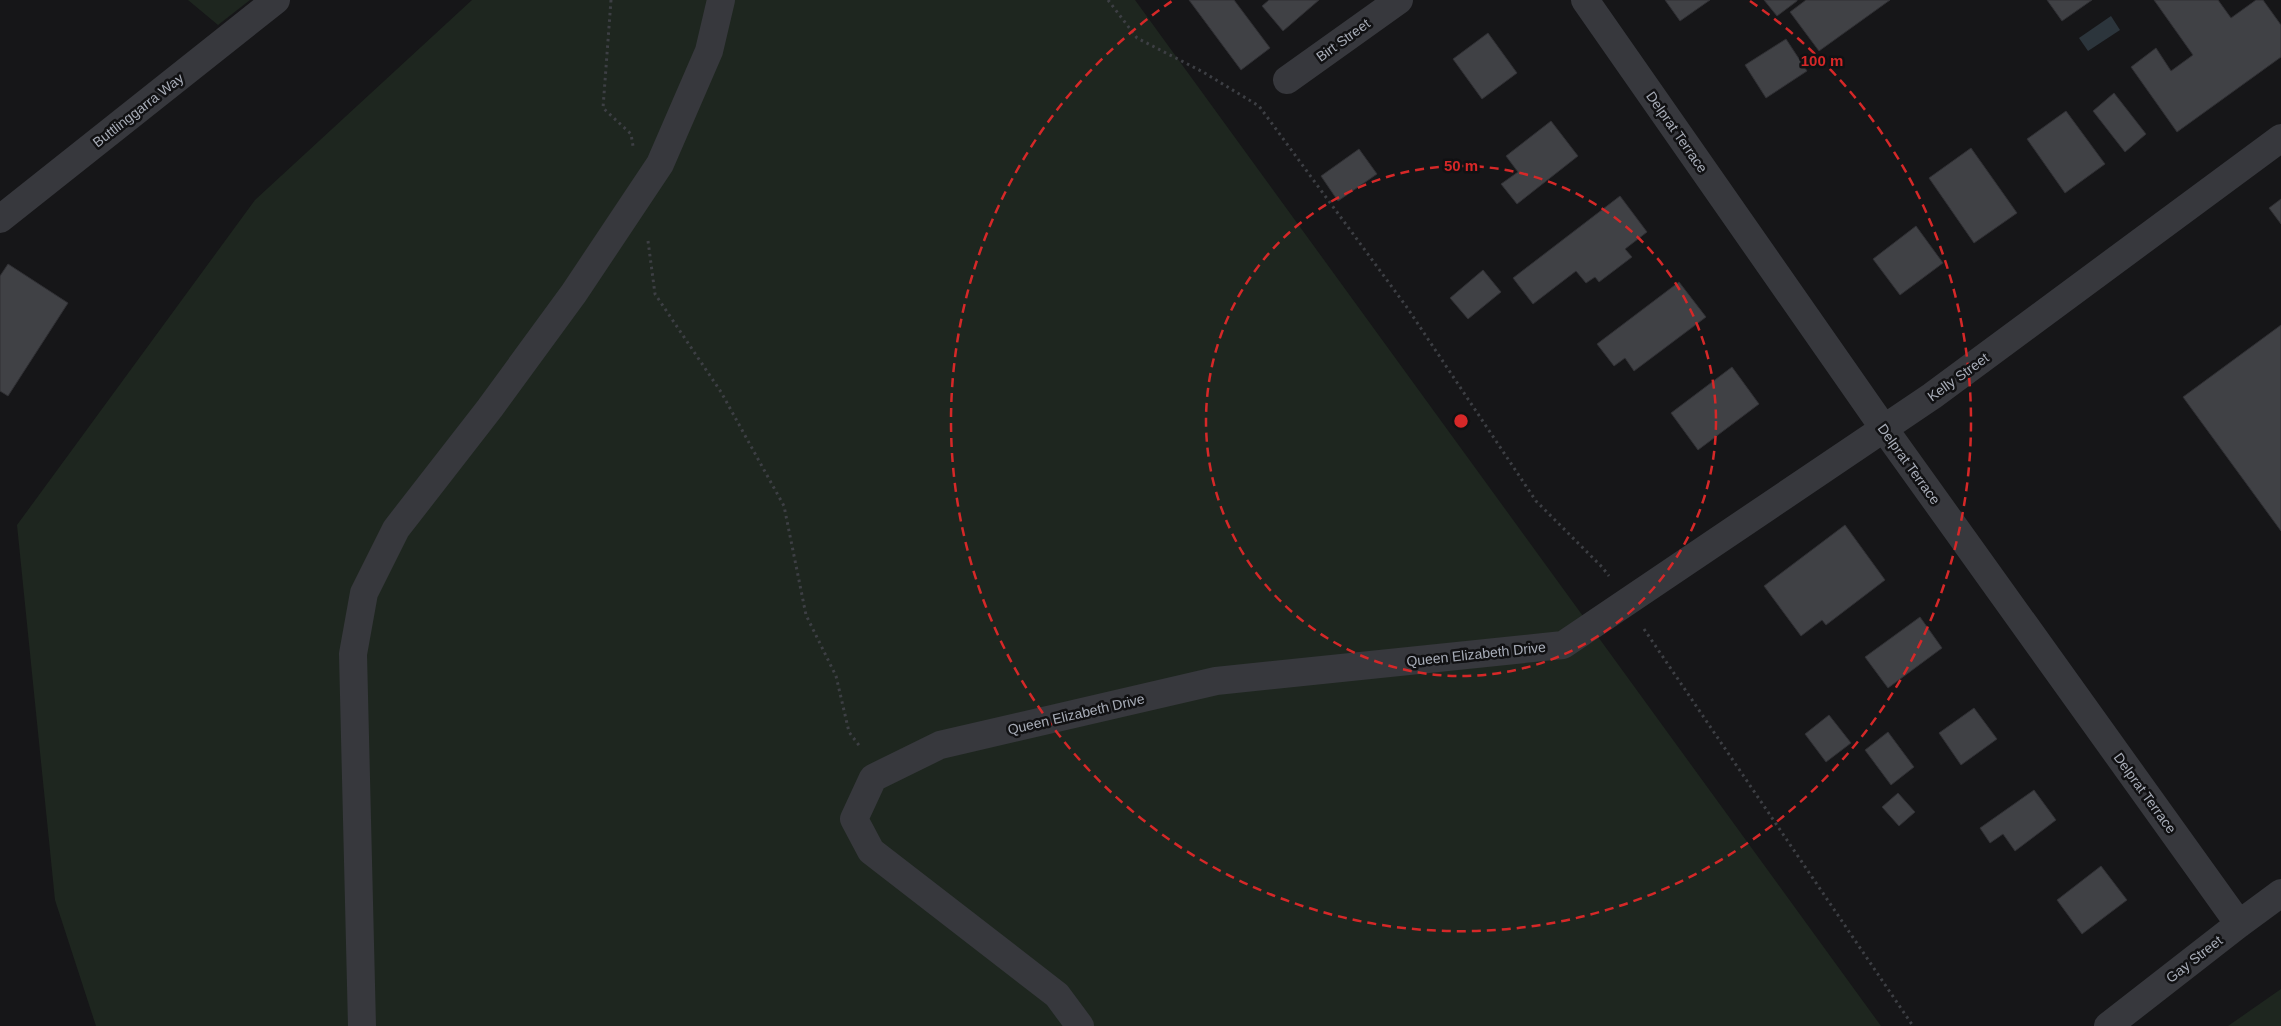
<svg xmlns="http://www.w3.org/2000/svg" width="2281" height="1026" font-family="Arial,sans-serif">
<rect width="100%" height="100%" fill="#161618"/>
<path fill="#1e261f" d="M188,0H250L218,25Z
M472,0H1135L1881,1026H96L55,900L17,525L255,200Z
M2281,989V1026H2228Z"/>
<path fill="#2c353c" d="M2111,16L2120,30L2088,51L2079,38Z"/>
<path fill="#404145" stroke="#303034" d="M1189,0H1234L1270,48L1241,70Z
M1269,0H1319L1283,31L1262,6Z
M1665,0H1710L1680,21Z
M1764,0H1797V1L1777,16Z
M1806,0H1890L1819,51L1790,12Z
M2047,0H2092L2062,21Z
M2154,0H2218L2231,18L2256,0H2263L2281,25V57L2177,132L2131,67L2156,48L2171,71L2193,55Z
M1488,33L1517,73L1482,99L1453,59Z
M1786,39L1807,71L1766,98L1745,65Z
M2114,93L2146,134L2125,152L2093,111Z
M2066,111L2105,164L2065,193L2027,139Z
M1551,121L1578,156L1517,204L1501,184L1518,172L1506,156Z
M1971,148L2017,213L1974,243L1929,178Z
M1359,149L1377,174L1338,201L1321,176Z
M1620,196L1647,232L1625,249L1632,257L1599,282L1595,277L1586,283L1576,271L1533,304L1513,278Z
M2281,199V224L2269,208Z
M1916,226L1943,263L1900,295L1873,259Z
M8,264L68,303L8,396L0,391V276Z
M1483,270L1501,292L1468,319L1450,298Z
M1679,282L1706,317L1634,371L1625,358L1614,366L1597,344Z
M2281,325V531L2183,397Z
M1732,367L1759,404L1698,450L1671,413Z
M1845,525L1885,580L1826,625L1822,620L1801,636L1764,586Z
M1920,617L1942,648L1888,688L1865,657Z
M1974,708L1997,739L1961,765L1939,733Z
M1829,715L1851,743L1826,762L1805,734Z
M1888,732L1914,767L1891,785L1865,750Z
M2034,790L2056,820L2015,851L2003,834L1990,843L1980,828Z
M1898,793L1915,812L1899,826L1882,807Z
M2101,866L2127,900L2082,934L2057,900Z"/>
<g fill="none" stroke-linecap="round" stroke-linejoin="round">
<path stroke="#3d3f44" stroke-width="3" stroke-dasharray="2.5 4" stroke-linecap="butt" d="M611,0L603,108L631,134L633,146
M1108,0L1137,38L1203,72L1259,106L1406,306L1536,501L1602,567L1609,576
M648,241L655,294L721,392L784,506L806,615L836,676L849,732L861,748
M1644,629L1913,1026"/>
<path stroke="#37383d" stroke-width="28" d="M1585,0L1885,430L2239,924
M1287,80L1399,0
M0,219L276,0
M362,1026L353,654L364,593L396,529L490,408L574,293L660,164L709,51L721,0
M1080,1026L1057,995L871,851L854,819L873,778L940,745L1216,681L1563,645L1932,396L2281,138
M2108,1026L2239,924L2281,893"/>
</g>
<g fill="none" stroke="#d62828" stroke-width="2.5" stroke-dasharray="9 6">
<circle cx="1461" cy="421" r="255"/>
<path d="M1750 1A510 510 0 1 1 1172 1"/>
</g>
<g text-anchor="middle" dominant-baseline="central" stroke-width="5" stroke-linejoin="round" paint-order="stroke">
<g font-size="14" fill="#a8adb8" stroke="#111113">
<text transform="translate(1343 40) rotate(-36)">Birt Street</text>
<text transform="translate(138 110) rotate(-38)">Buttlinggarra Way</text>
<text transform="translate(1677 132) rotate(55)">Delprat Terrace</text>
<text transform="translate(1958 377) rotate(-36)">Kelly Street</text>
<text transform="translate(1909 464) rotate(54)">Delprat Terrace</text>
<text transform="translate(1476 654) rotate(-6)">Queen Elizabeth Drive</text>
<text transform="translate(1076 714) rotate(-13)">Queen Elizabeth Drive</text>
<text transform="translate(2145 793) rotate(54)">Delprat Terrace</text>
<text transform="translate(2194 959) rotate(-38)">Gay Street</text>
</g>
</g>
<circle cx="1461" cy="421" r="8" fill="#d62828" stroke="#111113" stroke-width="2.5"/>
<g font-size="15" text-anchor="middle" font-weight="bold" fill="#d62828" stroke="#111113" stroke-width="5" stroke-linejoin="round" paint-order="stroke">
<text x="1822" y="66">100 m</text>
<text x="1461" y="171">50 m</text>
</g>
</svg>
